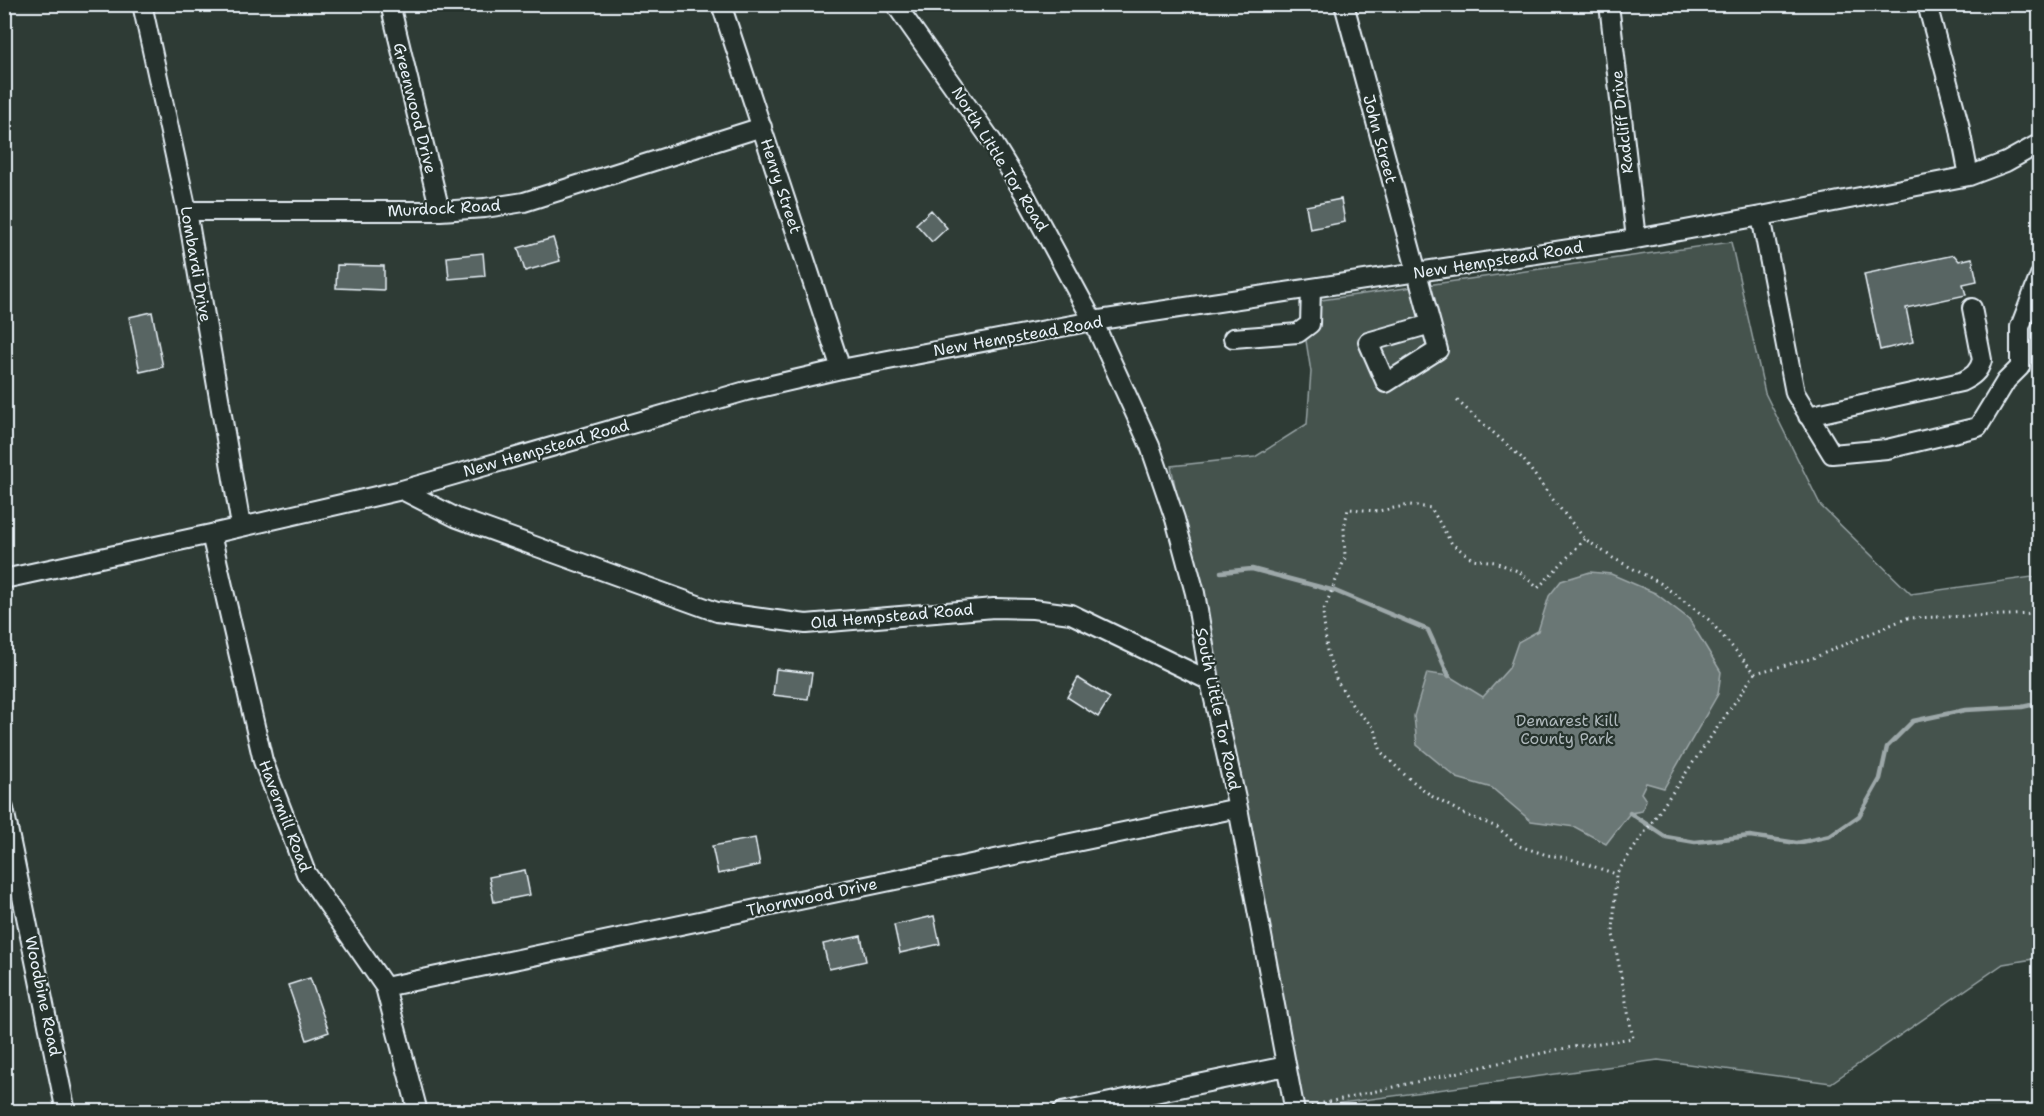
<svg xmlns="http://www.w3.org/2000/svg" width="2044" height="1116" font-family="'Shantell Sans',sans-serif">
<rect width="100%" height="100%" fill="#2e3b35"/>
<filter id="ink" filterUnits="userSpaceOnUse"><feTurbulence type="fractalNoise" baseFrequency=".0167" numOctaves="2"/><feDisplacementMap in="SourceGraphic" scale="12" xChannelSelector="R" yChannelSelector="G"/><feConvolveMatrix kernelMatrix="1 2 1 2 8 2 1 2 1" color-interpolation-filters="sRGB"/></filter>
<g filter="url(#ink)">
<path fill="#45524e" stroke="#96a2a3" stroke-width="1.5" d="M1731,242L1765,393L1821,506L1911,594L2039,576V958L2003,964L1831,1083L1658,1060L1298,1109L1171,466L1255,457L1307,424L1311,372L1300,303Z"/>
<path fill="#6b7775" stroke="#9da8a9" stroke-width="1.5" d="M1590,572L1611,574L1655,593L1689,619L1721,672L1718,694L1664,788L1646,783L1641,793L1646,800L1642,811L1630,813L1606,844L1575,827L1531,821L1492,788L1457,778L1417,745L1414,716L1427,673L1449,676L1483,697L1509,668L1518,642L1538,631L1549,596L1561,581Z"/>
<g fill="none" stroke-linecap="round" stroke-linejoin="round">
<path stroke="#9da8a9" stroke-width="4.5" d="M1221,572L1252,569L1335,591L1428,630L1449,676
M1630,813L1666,837L1695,842L1750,836L1797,843L1830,836L1859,816L1880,779L1887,747L1913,721L1965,710L2022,707L2040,703"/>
</g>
<path fill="#596563" stroke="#e8f1f8" stroke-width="1.5" d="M1341,199L1345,222L1310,229L1306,206Z
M931,210L947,228L932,242L916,224Z
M553,238L560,261L525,271L518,248Z
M483,253L485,276L449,279L447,257Z
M1954,255L1959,261L1972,258L1977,281L1963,284L1966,295L1906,308L1913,342L1880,350L1864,274Z
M337,265L384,266V290L336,288Z
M152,312L163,367L140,372L129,317Z
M776,669L812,673L808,699L773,695Z
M1078,678L1110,698L1098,717L1067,697Z
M755,838L760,865L718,874L712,846Z
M525,870L530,895L494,902L489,877Z
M934,916L940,944L900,953L894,925Z
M861,936L866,961L829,969L823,944Z
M310,978L329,1032L307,1040L288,985Z"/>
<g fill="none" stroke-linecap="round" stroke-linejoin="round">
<defs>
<path id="minor" d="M142,4L187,211L241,526
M390,4L440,211
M721,4L841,369
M895,4L992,141L1024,193L1093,321L1150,446L1175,519L1195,593L1210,681L1238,808L1295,1112
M1344,4L1438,350L1386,383L1368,342L1431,324
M1609,4L1636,239
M1927,4L1959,124L1969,176
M187,211H440L485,208L524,202L762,127
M1761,216L1795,393L1832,454L1887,449L1978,427L2006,381L2020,367V327L2040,275
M1233,338L1298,333L1310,324L1311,288
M1808,416L1961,382C1972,377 1979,372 1982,360L1972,308
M402,490L457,518L717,612L806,624L994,608L1033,609L1071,614L1210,681
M211,534L263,761L306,873L385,987L418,1112
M4,579L211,534L402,490L746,391L841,369L1093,321L1636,239L1761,216L1969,176L2006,162L2040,143
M4,809L66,1112
M385,987L1238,808
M1062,1112L1286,1066"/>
</defs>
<use href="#minor" stroke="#e8f1f8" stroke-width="22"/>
<path stroke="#e8f1f8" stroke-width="3" stroke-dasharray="1.5 4.5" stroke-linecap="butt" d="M1585,539L1538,588L1520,572L1495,562L1473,559L1452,544L1431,508L1410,505L1378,511L1348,509L1344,528L1345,558L1323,612L1327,651L1336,679L1354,708L1375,729L1381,752L1406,776L1433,797L1464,814L1497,827L1519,846L1547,855L1568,858L1616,874
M1755,673L1813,658L1907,618L2040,614
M1311,1106L1560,1049L1633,1038L1613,934L1616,874L1755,673L1708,619L1660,583L1613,558L1585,539L1554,501L1522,458L1454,398"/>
<use href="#minor" stroke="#26332d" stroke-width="18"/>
</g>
</g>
<g text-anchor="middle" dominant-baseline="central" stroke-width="4.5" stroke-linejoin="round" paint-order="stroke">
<g font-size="16" fill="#e8f1f8" stroke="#26332d">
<text transform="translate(415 108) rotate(76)">Greenwood Drive</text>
<text transform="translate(1622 122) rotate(-96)">Radcliff Drive</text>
<text transform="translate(1380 139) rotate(75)">John Street</text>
<text transform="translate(1000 159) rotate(58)">North Little Tor Road</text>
<text transform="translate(781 186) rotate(72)">Henry Street</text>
<text transform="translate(444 208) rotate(-3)">Murdock Road</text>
<text transform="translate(1498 260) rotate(-9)">New Hempstead Road</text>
<text transform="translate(196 264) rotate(80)">Lombardi Drive</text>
<text transform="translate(1018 336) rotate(-10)">New Hempstead Road</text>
<text transform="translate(546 448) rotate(-16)">New Hempstead Road</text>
<text transform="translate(892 616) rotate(-5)">Old Hempstead Road</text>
<text transform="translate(1218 709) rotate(78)">South Little Tor Road</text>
<text transform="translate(285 816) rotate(69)">Havermill Road</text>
<text transform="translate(812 897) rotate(-12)">Thornwood Drive</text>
<text transform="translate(43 996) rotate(78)">Woodbine Road</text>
</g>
<g font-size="16" fill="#afb9bc" stroke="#26332d">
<text x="1567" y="720">Demarest Kill<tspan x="1567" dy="18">County Park</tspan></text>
</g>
</g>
<rect width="2044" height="1116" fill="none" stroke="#26332d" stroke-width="24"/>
<rect x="12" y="12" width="2020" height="1092" fill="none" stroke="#e8f1f8" stroke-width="2" filter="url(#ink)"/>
</svg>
